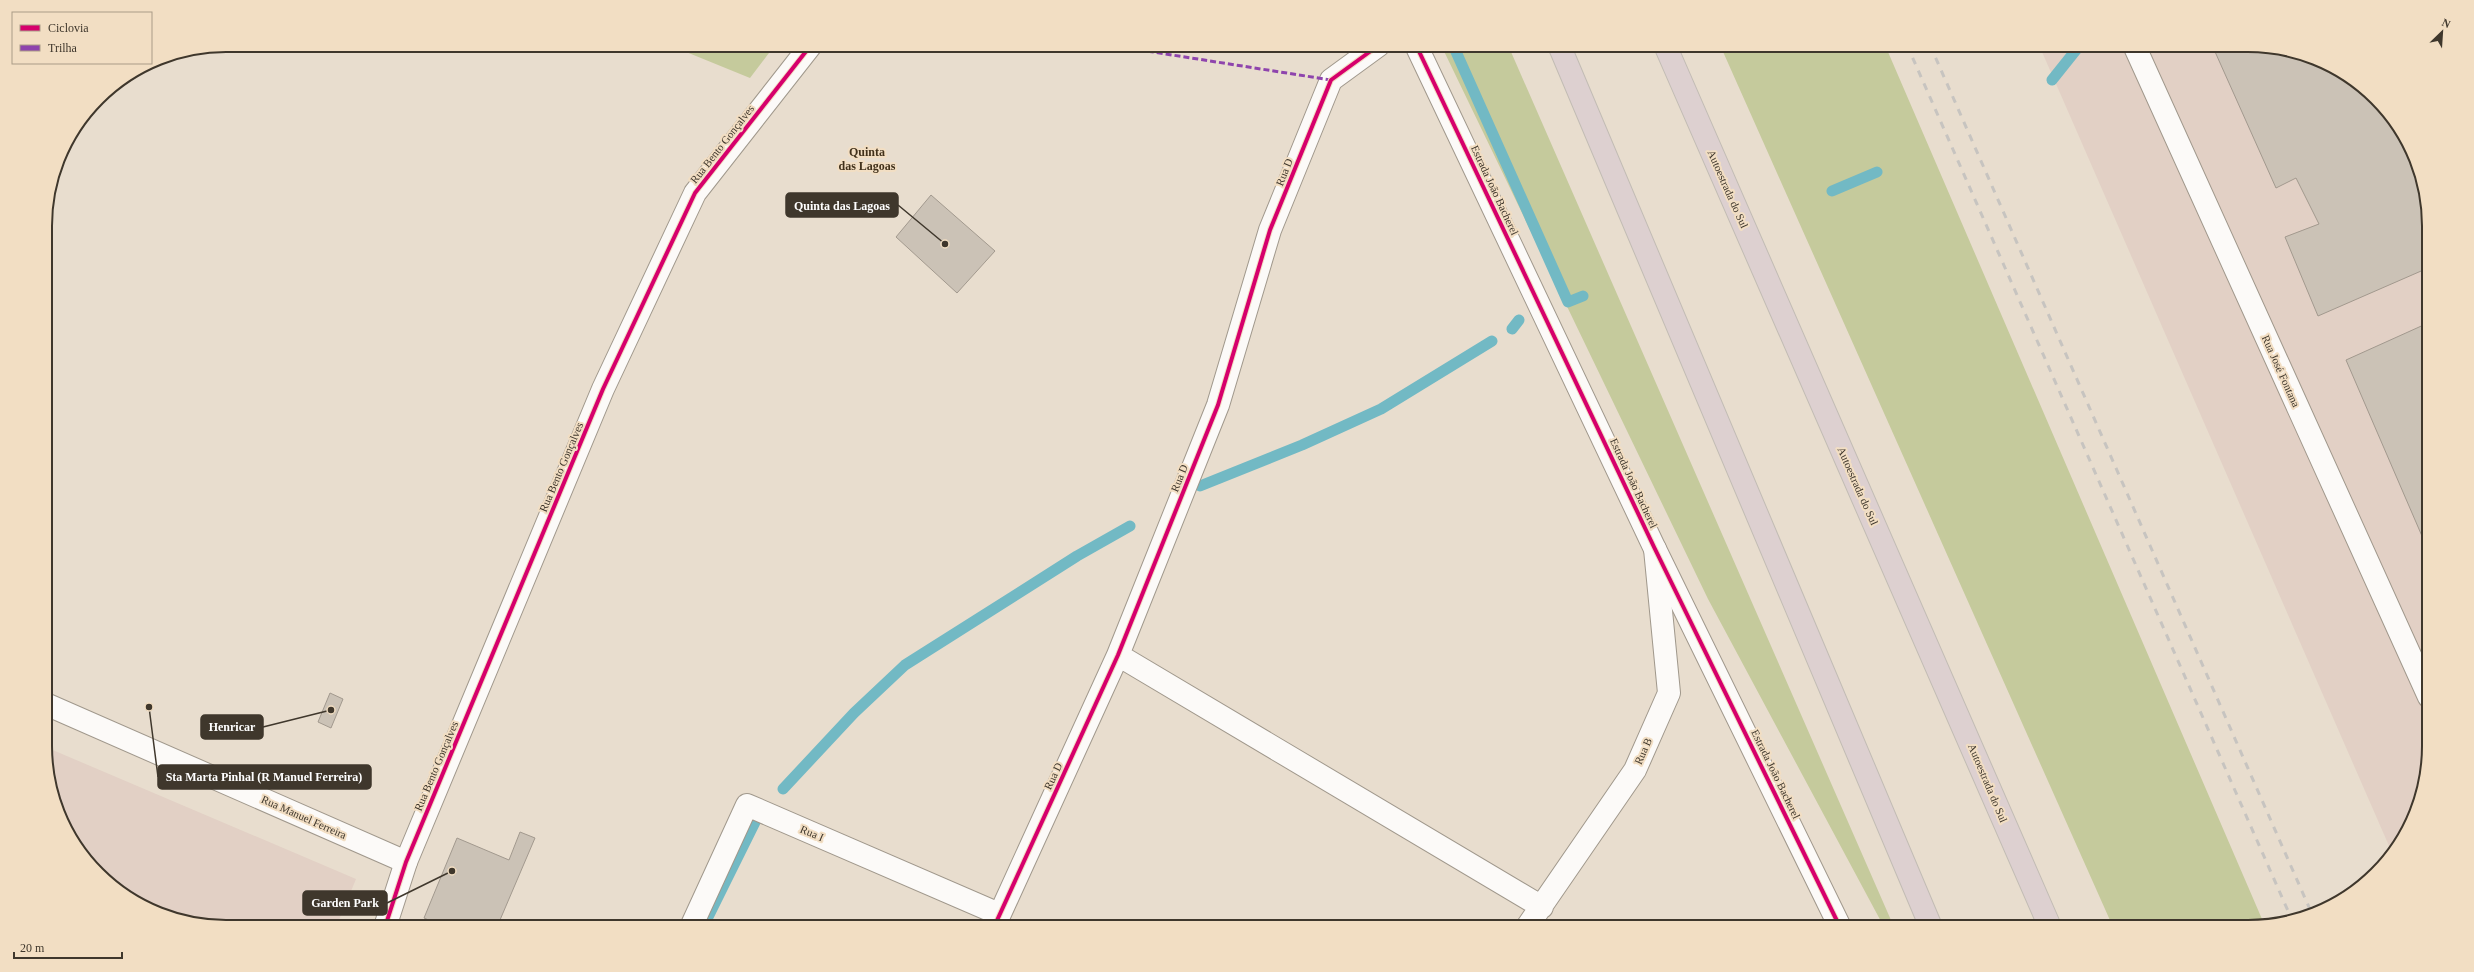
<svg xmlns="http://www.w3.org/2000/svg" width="2474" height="972" font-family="Georgia,serif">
<rect width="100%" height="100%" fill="#e8ddce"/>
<path fill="#e2d0c5" d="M2039,45H2248L2307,55L2349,76L2392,115L2415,156L2427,202L2429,746L2419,805L2393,855Z
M48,748L356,879L336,927H226L167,917L125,896L90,865L64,826L48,781Z"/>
<path fill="#c5ca9c" d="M669,45H775L750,78Z
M1441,45H1508L1894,927H1884L1708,599Z
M1720,45H1885L2265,926L2113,927Z"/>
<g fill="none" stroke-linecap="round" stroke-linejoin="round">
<path stroke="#72b9c4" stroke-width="11" d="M1453,45L1568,302L1583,296
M2052,80L2080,45
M1832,191L1877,172
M1512,329L1519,320
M1200,486L1302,445L1381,409L1492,341
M783,789L854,713L905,665L1077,556L1130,526
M703,927L759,814"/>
</g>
<path fill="#cbc2b6" stroke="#a2998e" d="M2212,45H2248L2307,55L2349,76L2392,115L2415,156L2427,202L2428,268L2318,316L2285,237L2319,224L2296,178L2276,188Z
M931,195L995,251L957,293L896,237Z
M2428,323V550L2346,360Z
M330,693L343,699L331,728L318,722Z
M520,832L535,838L497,927H445L424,918L457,838L509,860Z"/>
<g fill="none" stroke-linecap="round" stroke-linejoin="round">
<defs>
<path id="minor" d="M2134,45L2429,697
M1118,655L1542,907
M385,927L406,862
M691,927L747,805L999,914
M994,927L1118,655L1218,405L1270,230L1331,80L1379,45
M1527,927L1635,770L1669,693L1655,549"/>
<path id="tertiary" d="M1416,45L1654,547L1840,927
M48,705L406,862L603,389L695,193L811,45"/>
<path id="motorway" d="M1559,45L1931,927
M1665,45L2050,927"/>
</defs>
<use href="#minor" stroke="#a0988c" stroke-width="24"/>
<use href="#tertiary" stroke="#a0988c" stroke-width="24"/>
<use href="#motorway" stroke="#c2bcb4" stroke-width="24"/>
<use href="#minor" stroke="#fcfaf8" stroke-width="22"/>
<use href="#tertiary" stroke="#fcfaf8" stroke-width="22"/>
<use href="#motorway" stroke="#ddd0d0" stroke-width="22"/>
<path stroke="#c7c4c0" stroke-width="3" stroke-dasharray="7 7" stroke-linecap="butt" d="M1907,45L2292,920
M1930,45L2312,914"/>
<path stroke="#8e44ad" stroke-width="3" stroke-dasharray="6 3" stroke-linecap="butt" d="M1134,45V49L1331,80"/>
<defs>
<path id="cycleway" d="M1416,45L1654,547L1840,927
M385,927L406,862L603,389L695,193L811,45
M994,927L1118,655L1218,405L1270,230L1331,80L1379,45"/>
</defs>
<use href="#cycleway" stroke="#f2dec3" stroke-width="6"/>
<use href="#cycleway" stroke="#d6006c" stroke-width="4"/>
</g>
<g text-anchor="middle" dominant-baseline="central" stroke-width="4" stroke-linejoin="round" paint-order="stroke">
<g font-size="11" fill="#3f372c" stroke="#f2dec3">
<text transform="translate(722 144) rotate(-52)">Rua Bento Gonçalves</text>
<text transform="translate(1284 172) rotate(-68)">Rua D</text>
<text transform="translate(1728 189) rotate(66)">Autoestrada do Sul</text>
<text transform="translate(1495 190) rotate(65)">Estrada João Bacherel</text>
<text transform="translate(2281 371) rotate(66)">Rua José Fontana</text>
<text transform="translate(561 467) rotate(-67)">Rua Bento Gonçalves</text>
<text transform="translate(1179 478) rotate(-68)">Rua D</text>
<text transform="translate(1634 483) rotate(65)">Estrada João Bacherel</text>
<text transform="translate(1858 486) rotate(66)">Autoestrada do Sul</text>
<text transform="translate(1643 751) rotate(-66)">Rua B</text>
<text transform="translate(436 766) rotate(-67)">Rua Bento Gonçalves</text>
<text transform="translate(1776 774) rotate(64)">Estrada João Bacherel</text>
<text transform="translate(1053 776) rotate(-65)">Rua D</text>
<text transform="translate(1988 783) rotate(67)">Autoestrada do Sul</text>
<text transform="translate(304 817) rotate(24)">Rua Manuel Ferreira</text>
<text transform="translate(812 833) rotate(23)">Rua I</text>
</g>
<g font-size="12" font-weight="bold" fill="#41311b" stroke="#f2dec3">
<text x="867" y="152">Quinta<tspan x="867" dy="14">das Lagoas</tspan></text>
</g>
</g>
<path d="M0 0H2474V972H0ZM226 52H2248A174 174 0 0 1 2422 226V746A174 174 0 0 1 2248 920H226A174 174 0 0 1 52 746V226A174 174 0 0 1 226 52Z" fill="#f2dec3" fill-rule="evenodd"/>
<path fill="none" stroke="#3f372c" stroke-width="2" d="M226 52H2248A174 174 0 0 1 2422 226V746A174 174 0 0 1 2248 920H226A174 174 0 0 1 52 746V226A174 174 0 0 1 226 52Z"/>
<path fill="none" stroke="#3f372c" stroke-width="1.5" d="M945 244L898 205M331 710L263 727M149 707L158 777M452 871L387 903"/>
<g fill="#3f372c" stroke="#f2dec3" stroke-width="1.5">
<circle cx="945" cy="244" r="4"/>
<circle cx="331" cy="710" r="4"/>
<circle cx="149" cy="707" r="4"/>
<circle cx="452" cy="871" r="4"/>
</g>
<g fill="#3f372c" stroke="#3f372c" stroke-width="1.5">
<rect x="786" y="193" width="112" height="24" rx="4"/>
<rect x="201" y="715" width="62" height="24" rx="4"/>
<rect x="158" y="765" width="213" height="24" rx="4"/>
<rect x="303" y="891" width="84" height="24" rx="4"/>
</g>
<g font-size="12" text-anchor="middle" font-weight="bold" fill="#fff">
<text x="842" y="210">Quinta das Lagoas</text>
<text x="232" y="731">Henricar</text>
<text x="264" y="781">Sta Marta Pinhal (R Manuel Ferreira)</text>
<text x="345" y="907">Garden Park</text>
</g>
<rect x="12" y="12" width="140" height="52" fill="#f2dec3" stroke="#aa9b87"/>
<rect x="20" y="25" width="20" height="6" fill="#d6006c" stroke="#aa9b87"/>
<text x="48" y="32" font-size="12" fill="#3f372c">Ciclovia</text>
<rect x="20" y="45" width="20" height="6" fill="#8e44ad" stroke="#aa9b87"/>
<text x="48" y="52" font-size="12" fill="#3f372c">Trilha</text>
<g transform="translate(2442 32) rotate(25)" stroke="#f2dec3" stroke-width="3" paint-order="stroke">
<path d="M0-3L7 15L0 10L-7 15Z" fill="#3f372c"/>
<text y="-6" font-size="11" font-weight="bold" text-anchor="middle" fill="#3f372c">N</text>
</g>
<path d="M14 952v6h108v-6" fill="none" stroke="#3f372c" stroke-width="2"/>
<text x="20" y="952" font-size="12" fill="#3f372c" stroke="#f2dec3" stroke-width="3" paint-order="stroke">20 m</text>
</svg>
